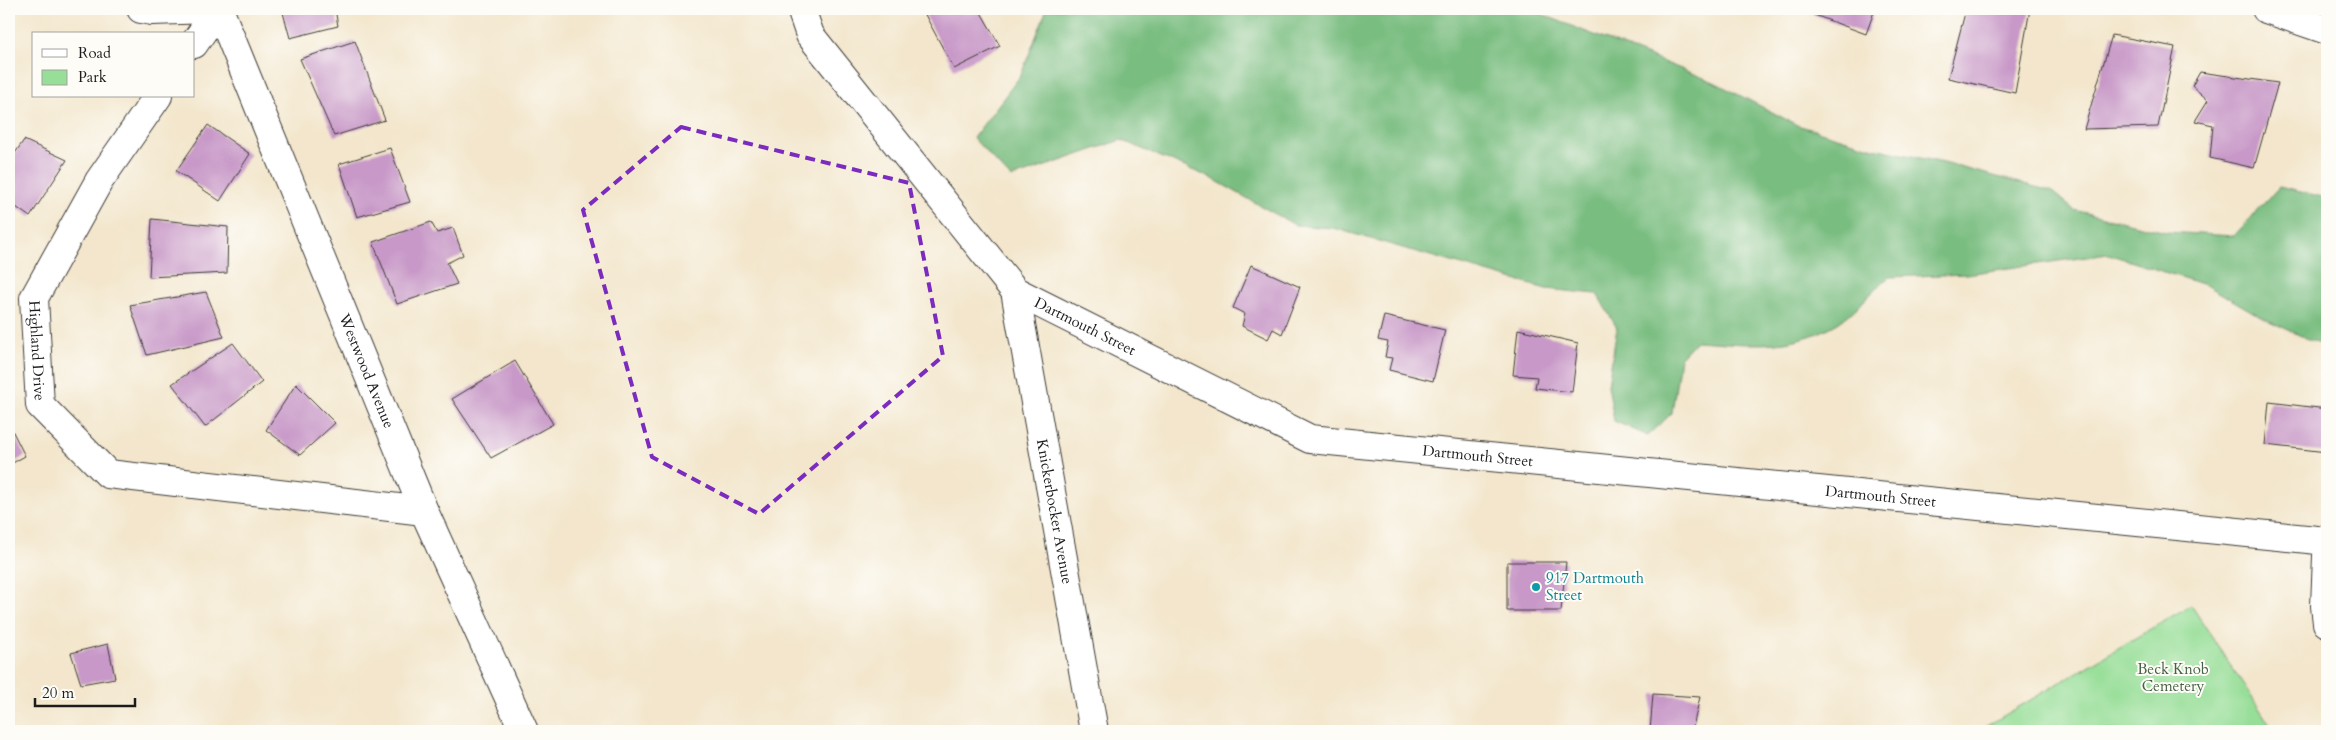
<svg xmlns="http://www.w3.org/2000/svg" width="2336" height="740" font-family="Cardo,serif">
<rect width="100%" height="100%" fill="#fdfcf7"/>
<filter id="ink" filterUnits="userSpaceOnUse"><feTurbulence type="fractalNoise" baseFrequency=".02" numOctaves="2"/><feDisplacementMap in="SourceGraphic" scale="10" xChannelSelector="R" yChannelSelector="G"/><feConvolveMatrix kernelMatrix="1 2 1 2 8 2 1 2 1" color-interpolation-filters="sRGB"/></filter>
<filter id="wash" filterUnits="userSpaceOnUse"><feTurbulence type="fractalNoise" baseFrequency=".0096" numOctaves="4" result="noise"/><feDisplacementMap in="SourceGraphic" scale="20" xChannelSelector="R" yChannelSelector="G"/><feGaussianBlur stdDeviation="1.12" result="paint"/><feColorMatrix in="noise" values="0 0 0 0 0 0 0 0 0 0 0 0 0 0 0 0 0 1.4 0 .05"/><feComposite in="paint" operator="in"/></filter>
<g filter="url(#wash)">
<rect width="100%" height="100%" fill="#f3e6cc"/>
<path fill="#97de98" stroke="#5a7d5a" d="M2191,605L2274,731H1978Z"/>
<path fill="#79bd80" stroke="#4a6c4e" d="M1044,9H1535L1536,12L1714,82L1797,125L1874,148L1944,163L2051,191L2074,210L2166,232L2234,236L2279,187L2327,198V348L2265,319L2208,286L2108,254L1967,274L1889,277C1873,290 1855,312 1838,323C1791,351 1747,344 1696,341L1680,358L1672,413L1648,436L1614,421L1608,385L1617,328L1597,294L1546,289L1333,228L1295,225L1211,178L1121,140L1011,178L973,138L1021,75L1046,11Z"/>
<g id="blocks">
<path fill="#c899c8" d="M282,9H335L338,26L290,38Z
M922,9H979L1000,46L954,69Z
M1810,9H1875L1866,34L1809,13Z
M1966,9H2030L2015,93L1948,78Z
M2112,35L2175,47L2158,127L2084,129Z
M355,41L385,120L334,136L300,59Z
M2200,72L2278,83L2254,168L2210,158L2213,125L2195,121L2208,100L2192,86Z
M208,125L250,154L220,201L176,171Z
M24,140L67,160L30,217L9,202V162Z
M390,148L410,202L357,217L339,164Z
M152,219L228,227L227,273L149,277Z
M431,222L437,233L453,228L463,255L447,263L457,284L397,304L373,242Z
M1251,265L1300,287L1282,334L1273,329L1268,339L1242,326L1245,314L1233,308Z
M206,292L224,337L147,355L130,305Z
M1384,316L1445,330L1433,381L1389,370L1392,358L1385,357L1388,342L1378,340Z
M1518,329L1578,343L1572,392L1535,388L1537,377L1513,375Z
M233,343L262,382L205,427L172,384Z
M515,361L553,424L491,458L452,399Z
M296,384L335,423L300,455L266,430Z
M2269,402L2327,409V452L2265,445Z
M9,424L25,456L9,465Z
M1507,562H1566L1561,611H1507Z
M108,644L115,678L81,684L71,653Z
M1653,694L1700,697L1692,731H1650Z"/>
</g>
</g>
<g filter="url(#ink)">
<use href="#blocks" fill-opacity="0" stroke="#3c3a36" stroke-width="1"/>
<g fill="none" stroke-linecap="round" stroke-linejoin="round">
<defs>
<g id="street">
<path d="M141,9L152,11L209,9"/>
<path id="s1" d="M219,9L424,511L524,731"/>
<path id="s2" d="M801,9L810,35L1015,291L1310,439L2327,541"/>
<path d="M2266,9L2327,30"/>
<path d="M194,44L218,9"/>
<path id="s3" d="M158,96L99,181L34,298L40,405L108,474L424,511"/>
<path id="s4" d="M1015,291L1094,731"/>
<path d="M2327,556L2325,606L2327,623"/>
</g>
</defs>
<use href="#street" stroke="#3c3a36" stroke-width="30"/>
<use href="#street" stroke="#fff" stroke-width="28"/>
</g>
</g>
<path fill="none" stroke="#7b2cbf" stroke-width="4" stroke-dasharray="10 6" stroke-linejoin="round" d="M681,127L909,183L943,356L759,514L652,457L583,210Z"/>
<circle fill="#0f9aa8" stroke="#fdfcf7" stroke-width="2" cx="1536" cy="587" r="5"/>
<g text-anchor="middle" dominant-baseline="central" stroke-width="4" stroke-linejoin="round" paint-order="stroke">
<g font-size="15" fill="#1c1c1c" stroke="#fdfcf7">
<text stroke="none"><textPath href="#s2" startOffset="434">Dartmouth Street</textPath></text>
<text stroke="none"><textPath href="#s3" startOffset="290">Highland Drive</textPath></text>
<text stroke="none"><textPath href="#s1" startOffset="391">Westwood Avenue</textPath></text>
<text stroke="none"><textPath href="#s2" startOffset="854">Dartmouth Street</textPath></text>
<text stroke="none"><textPath href="#s2" startOffset="1259">Dartmouth Street</textPath></text>
<text stroke="none"><textPath href="#s4" startOffset="224">Knickerbocker Avenue</textPath></text>
</g>
<g font-size="15" fill="#0d838f" stroke="#fdfcf7" text-anchor="start">
<text x="1546" y="578">917 Dartmouth<tspan x="1546" dy="17">Street</tspan></text>
</g>
<g font-size="15" fill="#476047" stroke="#fdfcf7">
<text x="2173" y="669">Beck Knob<tspan x="2173" dy="17">Cemetery</tspan></text>
</g>
</g>
<rect width="2336" height="740" fill="none" stroke="#fdfcf7" stroke-width="30"/>
<rect x="32" y="32" width="162" height="65" fill="#fdfcf7" stroke="#a3a29f"/>
<rect x="42" y="49" width="25" height="8" fill="#ffffff" stroke="#a3a29f"/>
<text x="78" y="58" font-size="15" fill="#1c1c1c">Road</text>
<rect x="42" y="70" width="25" height="15" fill="#97de98" stroke="#a3a29f"/>
<text x="78" y="82" font-size="15" fill="#1c1c1c">Park</text>
<path d="M35 698v8h100v-8" fill="none" stroke="#1c1c1c" stroke-width="2.5"/>
<text x="42" y="698" font-size="15" fill="#1c1c1c" stroke="#fdfcf7" stroke-width="4" paint-order="stroke">20 m</text>
</svg>
